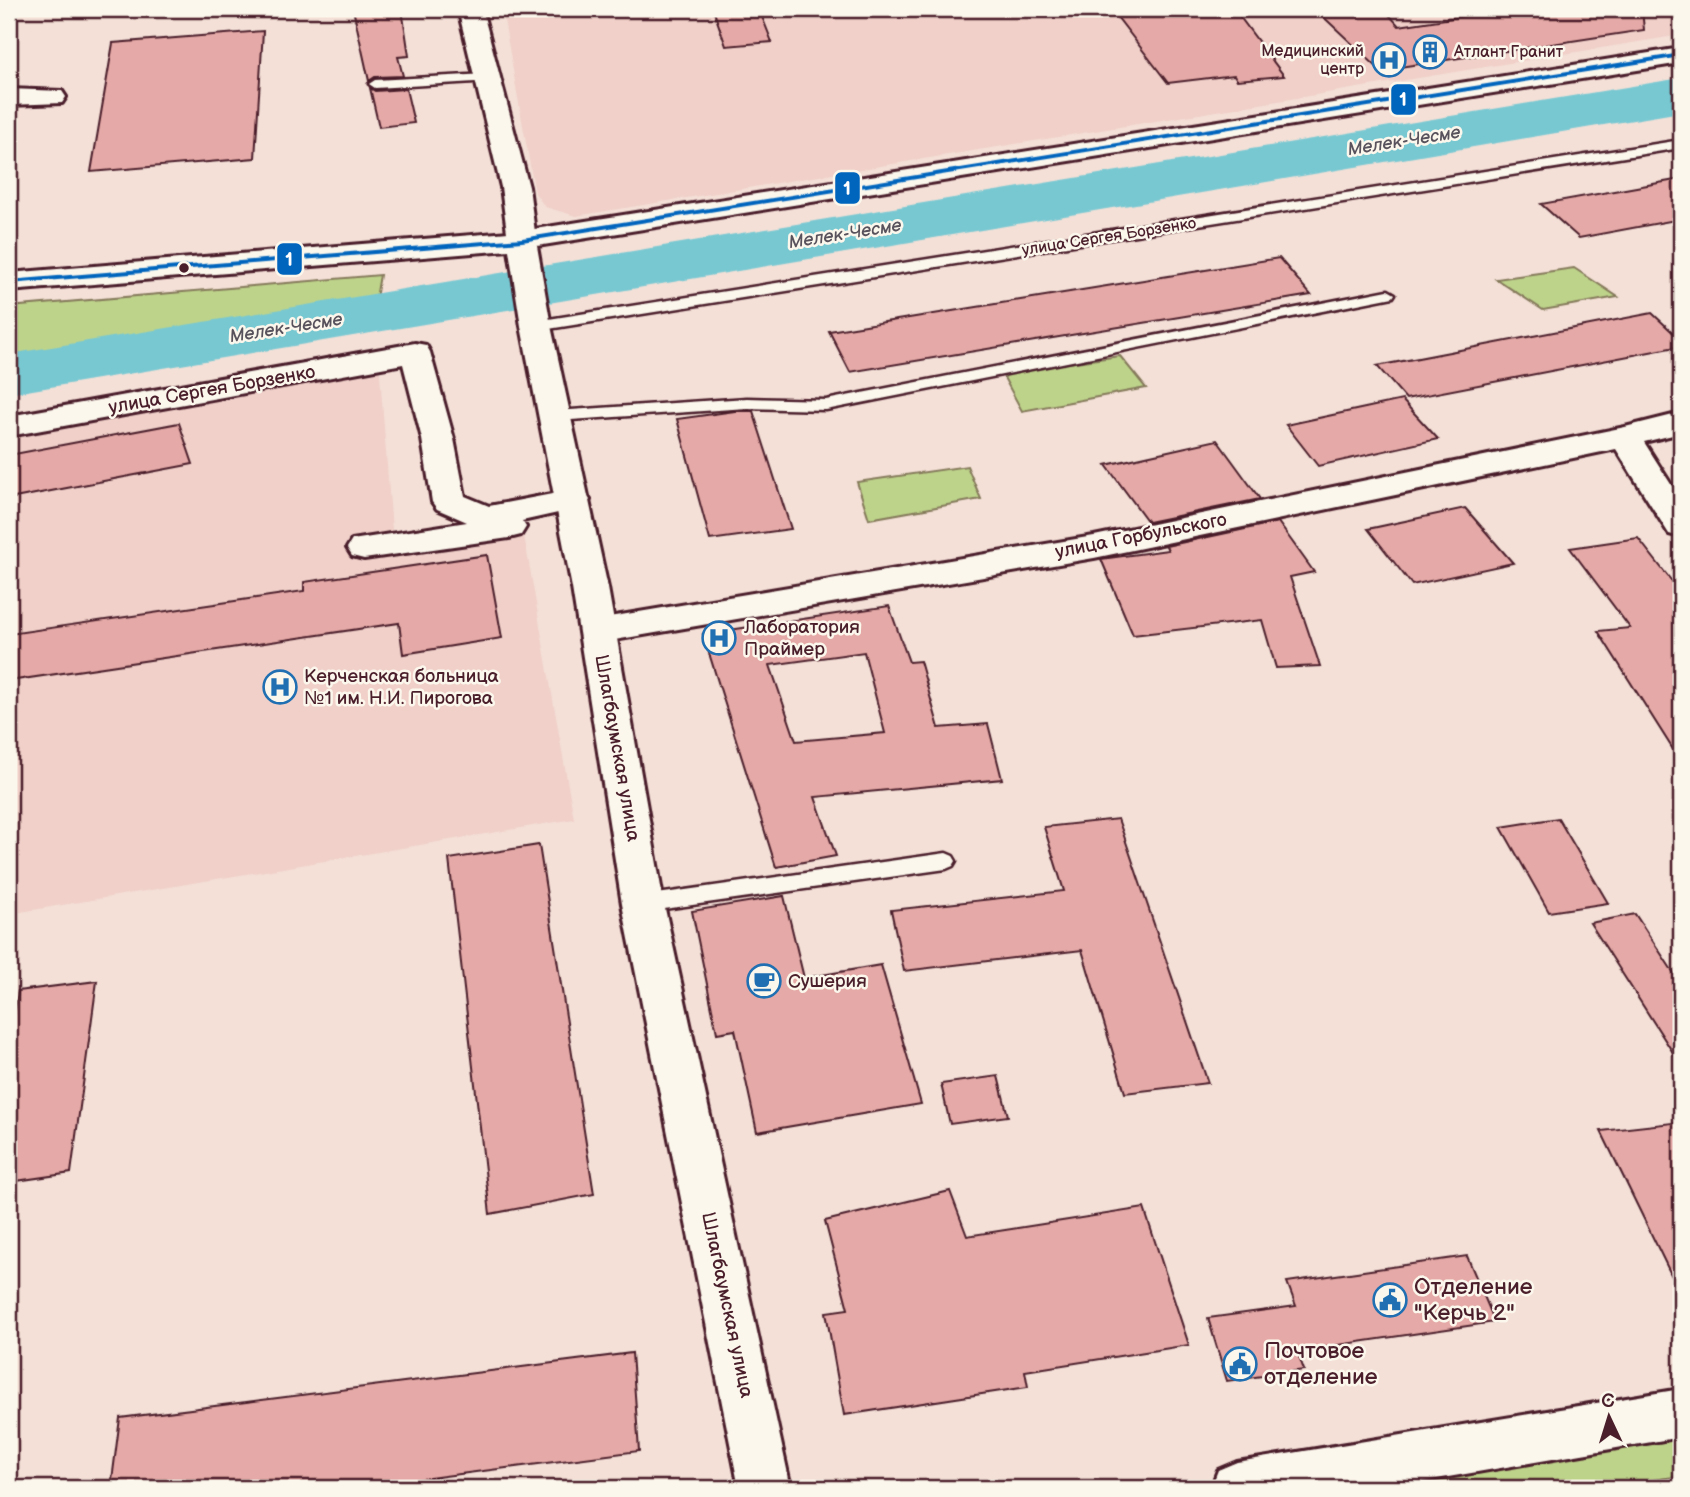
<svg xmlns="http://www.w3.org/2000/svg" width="1690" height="1497" font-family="'Balsamiq Sans',sans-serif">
<rect width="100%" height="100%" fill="#f4e0d7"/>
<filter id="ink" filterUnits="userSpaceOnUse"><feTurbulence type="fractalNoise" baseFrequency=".0143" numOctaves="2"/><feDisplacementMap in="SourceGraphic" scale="14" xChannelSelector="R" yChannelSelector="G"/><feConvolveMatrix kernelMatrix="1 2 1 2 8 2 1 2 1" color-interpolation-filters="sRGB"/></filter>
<g filter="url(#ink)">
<path fill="#f0d0c9" d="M502,9H1681V35L576,216L545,207L535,193Z
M378,349L394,556L524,535L574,819L9,914V420Z"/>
<path fill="#bdd38a" stroke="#84795a" stroke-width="2" d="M1574,268L1618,297L1543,310L1496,279Z
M380,275L375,304L9,364V307Z
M1120,356L1146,388L1022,411L1001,372Z
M967,466L981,499L869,519L857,482Z
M1681,1413V1476L1595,1488H1189Z"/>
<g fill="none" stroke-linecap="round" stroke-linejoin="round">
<path fill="#78c8d2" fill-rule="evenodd" d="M1681,78V112L9,394V354Z"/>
</g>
<path fill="#e5aaa7" stroke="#4a1f2b" stroke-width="2" fill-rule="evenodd" d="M353,9H402L409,56L398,57L403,76L375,77L369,81Z
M713,9H759L772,42L726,46Z
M1111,9H1234L1284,76L1237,80L1234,75L1168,83Z
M1315,9H1384L1399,26L1512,9H1642L1644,30L1380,70Z
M263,31L255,158L91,172L113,43Z
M370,88L375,91L406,89L414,123L379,127Z
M1681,179V219L1579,238L1541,204Z
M1279,258L1311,295L850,372L829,331Z
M1652,313L1681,340V346L1406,399L1377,366Z
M1402,400L1438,439L1318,466L1286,425Z
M735,411H753L791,529L710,540L677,419Z
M179,423L193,464L9,499V455Z
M1217,440L1260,499L1148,522L1106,465Z
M1465,508L1513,563L1412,585L1368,529Z
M1278,522L1314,572L1290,577L1320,666L1276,668L1262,620L1133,635L1101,559L1168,550L1166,546Z
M1638,538L1681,593V762L1598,631L1630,628L1570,548Z
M487,555L502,638L403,654L399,623L9,681V634L304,591V582Z
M889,606L909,662L920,661L939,728L988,724L1002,779L815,797L836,856L776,867L703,634ZM864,652L885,733L796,741L770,665Z
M1558,818L1608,903L1549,912L1501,827Z
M1118,819L1123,833L1208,1083L1125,1093L1082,950L904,971L891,910L1064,891L1044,827Z
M539,845L594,1194L490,1214L449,859Z
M784,896L804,978L881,965L921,1104L757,1132L735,1030L717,1033L692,911Z
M1635,914L1681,984V1065L1590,923Z
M97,981L71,1173L9,1182V1049L18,991Z
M998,1076L1008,1116L950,1124L941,1084Z
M1681,1122V1295L1601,1131Z
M950,1191L967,1236L1144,1208L1189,1345L1025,1371L1028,1387L844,1415L826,1312L848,1309L825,1221Z
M1467,1256L1495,1322L1297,1351L1304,1370L1227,1381L1208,1318L1296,1306L1287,1282Z
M632,1353L639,1451L352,1488H111L120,1418Z"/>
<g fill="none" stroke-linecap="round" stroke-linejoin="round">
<defs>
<path id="lane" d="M487,74L492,75V81L375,88L369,84L375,80Z
M1681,140V148L536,331L528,326L536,321Z
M1388,290L1395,294L1393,297L826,410L747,408L556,421L548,416L556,411L747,398L826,400Z
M946,853L953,856L956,861L953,866L946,869L643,912L636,910L633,904L636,898L643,896Z"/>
<path id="street" d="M458,9H482L529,187L536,240L532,246L522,249L512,246L508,240L501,187Z
M9,89L62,91L66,97L62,103L9,105Z
M415,343L426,345L430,352L454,439L465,496L489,506L573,490L585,493L590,500L585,507L522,521L526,527L521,535L509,538L364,559L352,556L347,548L352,540L467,522L437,509L432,502L422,439L403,364L9,436V416Z
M1681,413V433L1644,442L1681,500V537L1669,534L1616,449L1094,558L597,643L584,640L579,631L584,622L597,619L1094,536L1625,427Z"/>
<path id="secondary" d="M1681,48V63L537,246L551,326L608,588L664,904L791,1488H739L622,904L572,588L521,326L509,250L9,291V273L522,231Z"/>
<path id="primary" d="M1681,1389V1437L1384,1488H1211L1218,1470L1237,1462Z"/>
</defs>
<use href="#lane" stroke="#4a1f2b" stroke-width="5"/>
<use href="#street" stroke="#4a1f2b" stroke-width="6"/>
<use href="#secondary" stroke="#4a1f2b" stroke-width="6"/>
<use href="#primary" stroke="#4a1f2b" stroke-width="6"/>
<use href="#lane" fill="#fbf7ec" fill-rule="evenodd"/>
<use href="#street" fill="#fbf7ec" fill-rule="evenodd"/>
<use href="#secondary" fill="#fbf7ec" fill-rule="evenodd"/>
<use href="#primary" fill="#fbf7ec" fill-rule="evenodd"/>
<defs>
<path id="bus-1" d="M1681,53V57L522,242L9,284V280L522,238Z"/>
</defs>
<use href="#bus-1" stroke="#fbf7ec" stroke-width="6"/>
<use href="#bus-1" fill="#0065bd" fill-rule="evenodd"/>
</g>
</g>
<defs>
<symbol id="building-ring" viewBox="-11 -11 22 22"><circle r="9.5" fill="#fbf7ec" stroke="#1f6fb2" stroke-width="1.5"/><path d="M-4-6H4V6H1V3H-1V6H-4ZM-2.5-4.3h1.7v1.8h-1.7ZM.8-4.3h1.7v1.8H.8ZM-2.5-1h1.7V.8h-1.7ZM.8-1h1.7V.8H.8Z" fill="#1f6fb2"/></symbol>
<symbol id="hospital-ring" viewBox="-11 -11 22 22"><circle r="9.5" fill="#fbf7ec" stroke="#1f6fb2" stroke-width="1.5"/><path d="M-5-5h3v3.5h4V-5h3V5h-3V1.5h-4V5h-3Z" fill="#1f6fb2"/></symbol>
<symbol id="cafe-ring" viewBox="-11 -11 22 22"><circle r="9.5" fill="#fbf7ec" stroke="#1f6fb2" stroke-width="1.5"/><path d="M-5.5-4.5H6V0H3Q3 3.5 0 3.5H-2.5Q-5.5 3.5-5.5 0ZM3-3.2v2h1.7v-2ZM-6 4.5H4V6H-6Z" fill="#1f6fb2"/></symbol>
<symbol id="civic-ring" viewBox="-11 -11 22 22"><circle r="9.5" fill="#fbf7ec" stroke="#1f6fb2" stroke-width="1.5"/><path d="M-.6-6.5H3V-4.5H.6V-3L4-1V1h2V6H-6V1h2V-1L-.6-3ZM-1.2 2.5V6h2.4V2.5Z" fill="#1f6fb2"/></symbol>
</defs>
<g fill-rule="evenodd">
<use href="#building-ring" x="1411" y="33" width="38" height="38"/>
<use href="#hospital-ring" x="1370" y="41" width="38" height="38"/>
<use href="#hospital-ring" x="700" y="619" width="38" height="38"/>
<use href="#hospital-ring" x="261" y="668" width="38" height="38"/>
<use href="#cafe-ring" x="745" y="962" width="38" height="38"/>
<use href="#civic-ring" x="1371" y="1281" width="38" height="38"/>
<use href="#civic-ring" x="1221" y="1345" width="38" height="38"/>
</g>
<circle fill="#4a1f2b" stroke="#fbf7ec" stroke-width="2.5" cx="184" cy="268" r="6"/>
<g text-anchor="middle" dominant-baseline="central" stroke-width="5" stroke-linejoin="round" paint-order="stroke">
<g font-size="16" fill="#4a1f2b" stroke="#fbf7ec" text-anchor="end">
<text x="1364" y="51">Медицинский<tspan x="1364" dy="18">центр</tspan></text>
<text x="1454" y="52" text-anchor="start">Атлант Гранит</text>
</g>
<g font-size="16" fill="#4a1f2b" stroke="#fbf7ec">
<text transform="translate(1109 237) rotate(-9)">улица Сергея Борзенко</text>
</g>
<g font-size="18" font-style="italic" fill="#58525d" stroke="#fbf7ec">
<text transform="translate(1404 141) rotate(-9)">Мелек-Чесме</text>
<text transform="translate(845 234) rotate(-9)">Мелек-Чесме</text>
<text transform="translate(286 328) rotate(-9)">Мелек-Чесме</text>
</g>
<g font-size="19" fill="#4a1f2b" stroke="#fbf7ec">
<text transform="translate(212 390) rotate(-10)">улица Сергея Борзенко</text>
<text transform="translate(1141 536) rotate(-11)">улица Горбульского</text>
<text transform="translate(617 748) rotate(80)">Шлагбаумская улица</text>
<text transform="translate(727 1305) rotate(78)">Шлагбаумская улица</text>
</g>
<g font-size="19" fill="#4a1f2b" stroke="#fbf7ec" text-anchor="start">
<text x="744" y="627">Лаборатория<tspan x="744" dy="22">Праймер</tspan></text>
<text x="304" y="676">Керченская больница<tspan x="304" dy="22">№1 им. Н.И. Пирогова</tspan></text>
<text x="788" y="981">Сушерия</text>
</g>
<g font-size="23" fill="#4a1f2b" stroke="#fbf7ec" text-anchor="start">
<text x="1414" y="1287">Отделение<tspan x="1414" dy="26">"Керчь 2"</tspan></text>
<text x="1264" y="1351">Почтовое<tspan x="1264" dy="26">отделение</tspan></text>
</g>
</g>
<g stroke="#fbf7ec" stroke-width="2.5">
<rect x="1390" y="83" width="27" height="33" rx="7" fill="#0065bd"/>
<rect x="834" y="171" width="27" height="34" rx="7" fill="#0065bd"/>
<rect x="276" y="242" width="27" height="34" rx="7" fill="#0065bd"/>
</g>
<g font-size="19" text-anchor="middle" font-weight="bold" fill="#fff">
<text x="1403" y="106">1</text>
<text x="847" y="195">1</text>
<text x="289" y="266">1</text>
</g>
<rect width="1690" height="1497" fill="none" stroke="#fbf7ec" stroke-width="35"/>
<rect x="18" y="18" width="1655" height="1462" fill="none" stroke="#4a1f2b" stroke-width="2.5" filter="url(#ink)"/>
<g transform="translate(1609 1417) rotate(356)" stroke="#fbf7ec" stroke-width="5" paint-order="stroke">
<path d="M0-5L12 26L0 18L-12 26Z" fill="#4a1f2b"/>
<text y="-10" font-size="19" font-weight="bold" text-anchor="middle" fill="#4a1f2b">С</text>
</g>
</svg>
